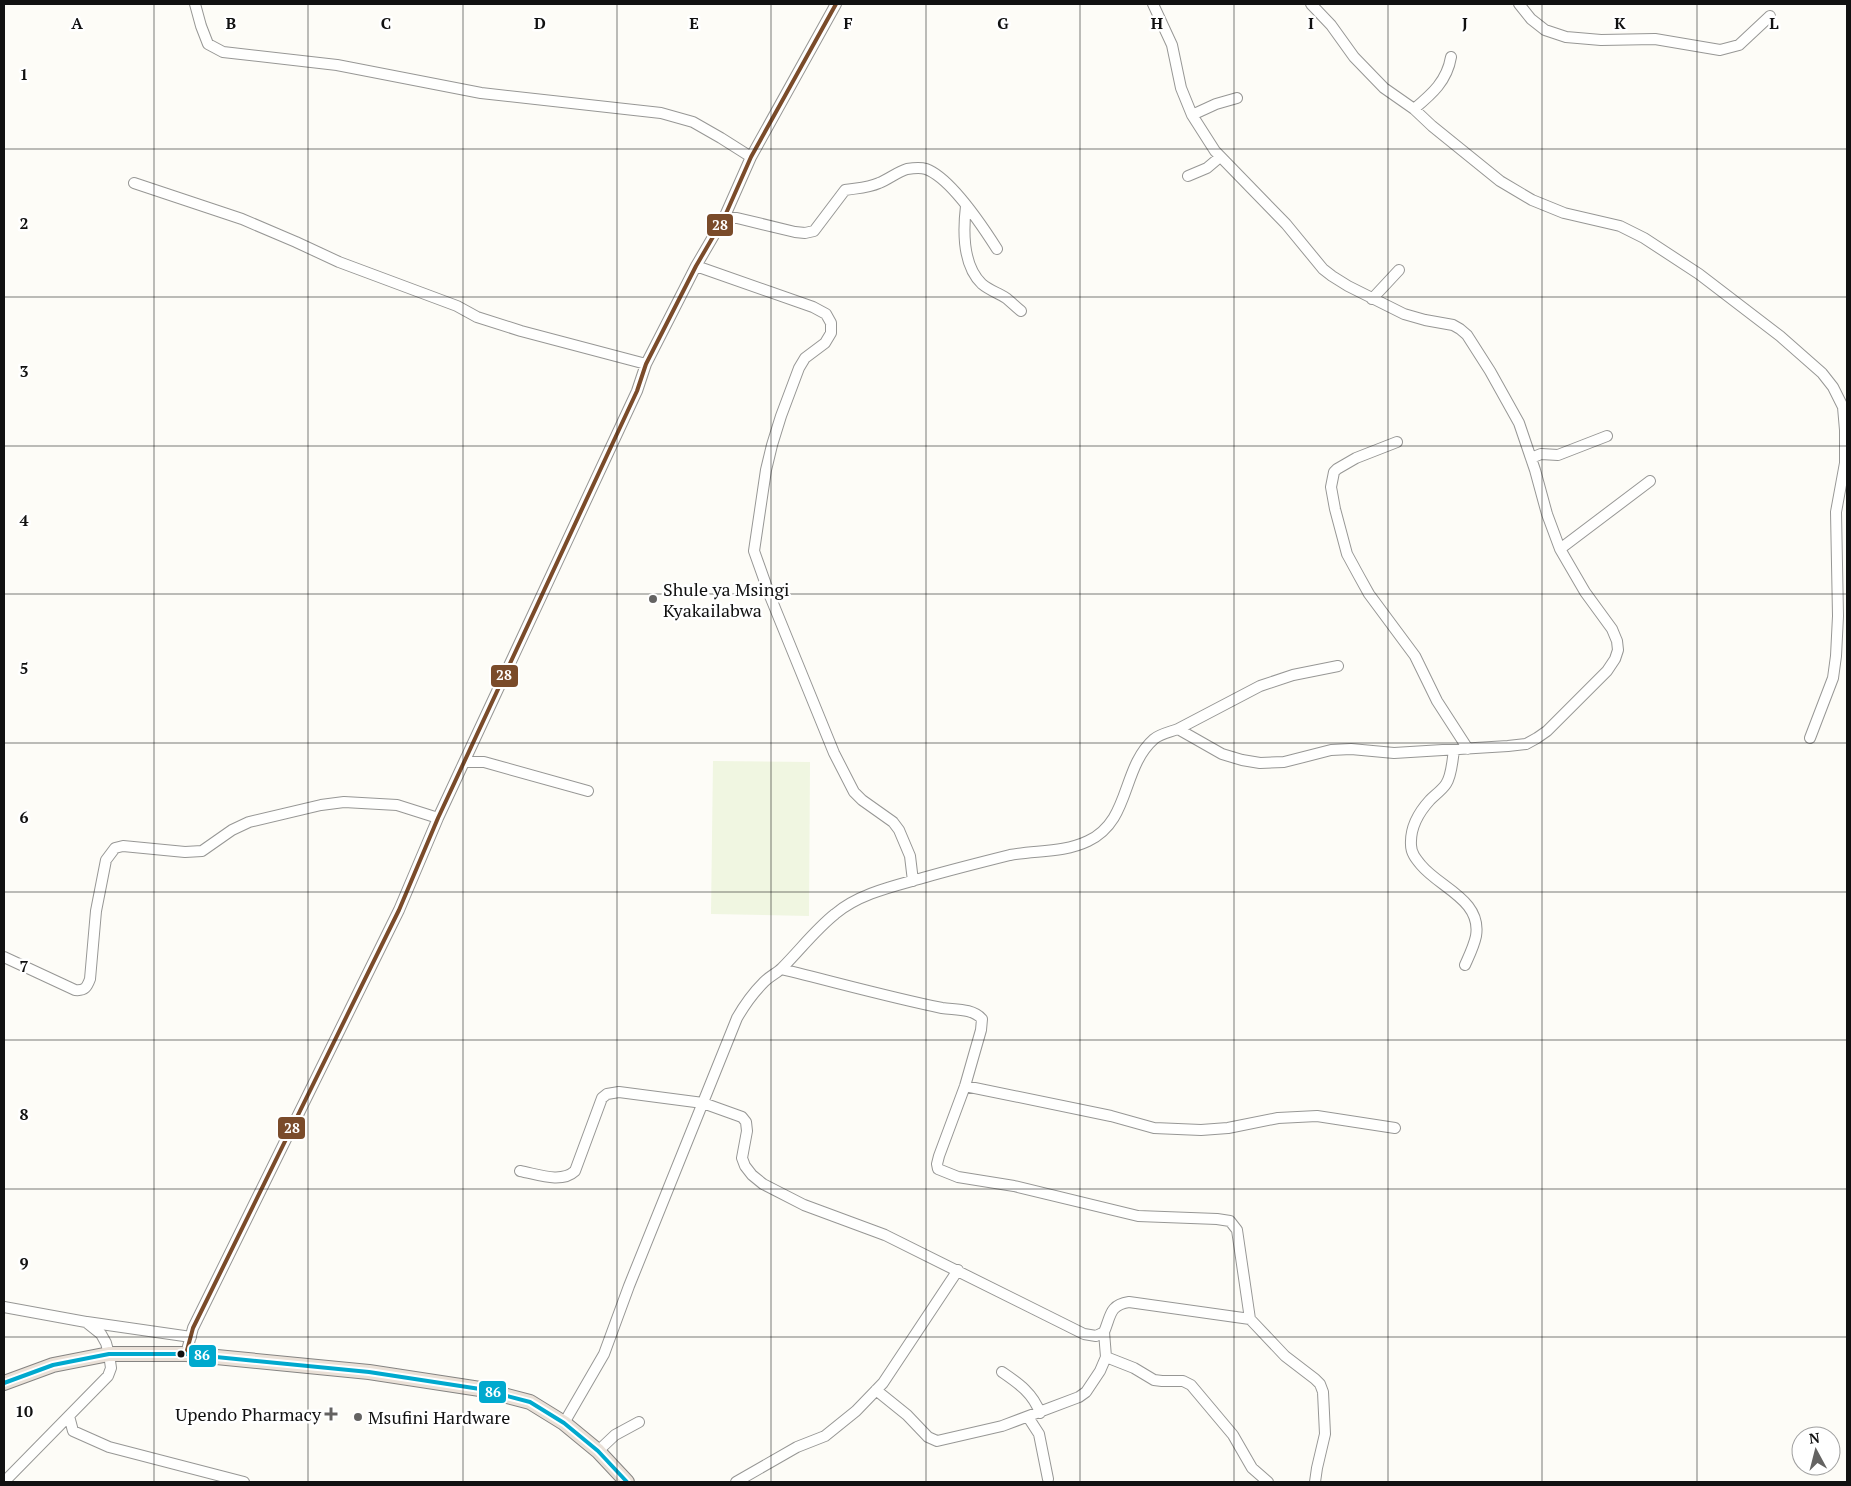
<svg xmlns="http://www.w3.org/2000/svg" width="1851" height="1486" font-family="'PT Serif',serif">
<rect width="100%" height="100%" fill="#fdfcf7"/>
<path fill="#f0f6e1" d="M713,761L810,762L809,916L711,914Z"/>
<g fill="none" stroke-linecap="round" stroke-linejoin="round">
<defs>
<path id="minor" d="M195,4L201,26L208,44L223,52L337,65L481,93L661,113L693,122L721,138L751,157
M1153,4L1172,45L1181,88L1192,115L1215,151L1286,224L1323,269L1332,276L1348,286L1404,314L1425,320L1453,325L1460,329L1467,335L1490,371L1519,423L1535,470L1547,514L1560,549L1585,592L1612,629L1617,641L1618,650L1615,659L1607,671L1547,731L1537,738L1526,744L1508,746L1394,753L1351,749L1331,750L1284,762L1260,763L1242,760L1222,754L1178,729
M1311,4L1331,25L1354,57L1384,88L1414,109L1432,126L1500,181L1532,200L1564,213L1620,226L1644,238L1699,274L1780,336L1822,373L1833,387L1843,407L1845,430V463L1836,512L1838,616L1836,656L1833,678L1810,738
M1519,4L1531,19L1545,30L1566,37L1601,40L1655,39L1720,50L1739,45L1770,16
M1414,109C1432,94 1447,81 1451,57
M1192,115L1216,104L1237,98
M1188,176L1207,168L1220,157
M134,183L242,219L296,242L339,262L457,306L477,317L521,331L646,364
M966,206C963,231 962,265 982,284C989,290 998,293 1006,298C1011,302 1016,307 1021,311
M724,218H737L795,232L805,233L814,231L845,190C857,188 868,188 879,183C889,179 897,172 907,169C913,168 920,167 926,169C951,178 983,227 997,249
M696,266L813,307L826,314L831,323V333L825,343L805,358L799,368L781,416L772,445L766,470L754,551L770,596L834,753L854,792L862,800L893,822L899,830L910,856L913,881
M1372,299L1399,270
M1397,442L1356,458L1337,469L1334,472L1331,487L1335,509L1347,554L1359,576L1369,594L1415,656L1437,701L1468,749
M1531,458L1541,454L1558,455L1607,436
M1560,549L1650,481
M1454,751C1452,761 1452,775 1446,784C1442,790 1435,795 1430,800C1419,812 1410,828 1411,845C1411,853 1416,859 1421,865C1440,888 1482,900 1476,936C1474,946 1469,956 1465,965
M465,762H484L588,791
M4,957L75,990C85,991 87,987 90,979L96,911L106,860L115,848L123,846L185,852L202,851L232,830L249,822L321,805L344,802L397,805L438,818
M781,969C835,982 888,997 942,1008C955,1010 972,1008 982,1019L981,1030L965,1086L939,1156L937,1164L938,1169L958,1177L1014,1186L1138,1216L1217,1219L1230,1221L1237,1230L1250,1319L1285,1356L1315,1379L1320,1384L1323,1392L1325,1434L1317,1468L1315,1482
M965,1086L1111,1116L1154,1128L1201,1130L1228,1128L1278,1118L1317,1116L1395,1128
M520,1171C537,1174 561,1184 575,1171L602,1098L607,1094L619,1092L703,1103L742,1117L746,1122L747,1131L742,1158L745,1166L752,1175L763,1184L804,1205L885,1235L1084,1334L1096,1336L1104,1332C1111,1316 1109,1305 1129,1302L1250,1319
M4,1307L86,1322L101,1334L106,1343L109,1354L111,1368L108,1376L4,1482
M87,1322L191,1337
M186,1354L193,1328L399,910L438,818L637,391L646,364L696,266L724,218L751,157L836,4
M1106,1357L1134,1368L1154,1380L1162,1381H1183L1191,1385L1233,1435L1252,1468L1268,1482
M1002,1372C1018,1383 1033,1393 1040,1413
M876,1390L907,1415L928,1437L937,1441L1002,1426L1079,1397L1086,1392L1100,1371L1106,1357L1104,1332
M69,1416L73,1431L109,1447L244,1482
M1028,1417L1039,1434L1048,1479
M564,1423L604,1354L629,1286L737,1018C745,1004 753,993 764,982C770,976 777,973 782,968C800,950 815,930 835,914C860,893 895,886 926,877C954,869 982,862 1010,855C1036,850 1063,853 1088,841C1131,821 1121,768 1154,739C1160,734 1170,732 1178,729L1260,686L1293,675L1338,666
M598,1451L615,1435L639,1422
M736,1482L797,1447L825,1436L856,1411L883,1383L958,1270"/>
<path id="highway" d="M4,1383L53,1365L109,1354H186L369,1372L480,1389L530,1402L564,1423L598,1451L627,1482"/>
</defs>
<use href="#minor" stroke="#979795" stroke-width="12"/>
<use href="#highway" stroke="#858482" stroke-width="16"/>
<use href="#minor" stroke="#fffffe" stroke-width="10"/>
<use href="#highway" stroke="#eae1d8" stroke-width="14"/>
<defs>
<path id="bus-1" d="M186,1354L193,1328L399,910L438,818L637,391L646,364L696,266L724,218L751,157L836,4"/>
<path id="bus-2" d="M4,1383L53,1365L109,1354H186L369,1372L480,1389L530,1402L564,1423L598,1451L627,1482"/>
</defs>
<use href="#bus-1" stroke="#fff" stroke-width="8"/>
<use href="#bus-2" stroke="#fff" stroke-width="8"/>
<use href="#bus-1" stroke="#7a4b2a" stroke-width="4"/>
<use href="#bus-2" stroke="#00a9ce" stroke-width="4"/>
</g>
<path fill="none" stroke="#111" stroke-width="1" stroke-opacity="0.55" d="M154,4V1482M308,4V1482M463,4V1482M617,4V1482M771,4V1482M926,4V1482M1080,4V1482M1234,4V1482M1388,4V1482M1542,4V1482M1697,4V1482M4,149H1847M4,297H1847M4,446H1847M4,594H1847M4,743H1847M4,892H1847M4,1040H1847M4,1189H1847M4,1337H1847"/>
<g fill="#646362" stroke="#fff" stroke-width="2">
<circle cx="653" cy="599" r="5"/>
<path d="M328.5 1406.5h5v5h5v5h-5v5h-5v-5h-5v-5h5z"/>
<circle cx="358" cy="1417" r="5"/>
</g>
<circle fill="#111" stroke="#fff" stroke-width="2" cx="181" cy="1354" r="4.5"/>
<g text-anchor="middle" dominant-baseline="central" stroke-width="5" stroke-linejoin="round" paint-order="stroke">
<g font-size="18" fill="#111" stroke="#fff" text-anchor="start">
<text x="663" y="589">Shule ya Msingi<tspan x="663" dy="21">Kyakailabwa</tspan></text>
<text x="321" y="1414" text-anchor="end">Upendo Pharmacy</text>
<text x="368" y="1417">Msufini Hardware</text>
</g>
</g>
<g font-size="16" text-anchor="middle" font-weight="bold" fill="#111" stroke="#fff" stroke-width="5" stroke-linejoin="round" paint-order="stroke">
<text x="77" y="29">A</text>
<text x="231" y="29">B</text>
<text x="386" y="29">C</text>
<text x="540" y="29">D</text>
<text x="694" y="29">E</text>
<text x="848" y="29">F</text>
<text x="1003" y="29">G</text>
<text x="1157" y="29">H</text>
<text x="1311" y="29">I</text>
<text x="1465" y="29">J</text>
<text x="1620" y="29">K</text>
<text x="1774" y="29">L</text>
<text x="24" y="80">1</text>
<text x="24" y="229">2</text>
<text x="24" y="377">3</text>
<text x="24" y="526">4</text>
<text x="24" y="674">5</text>
<text x="24" y="823">6</text>
<text x="24" y="972">7</text>
<text x="24" y="1120">8</text>
<text x="24" y="1269">9</text>
<text x="24" y="1417">10</text>
</g>
<g stroke="#fff" stroke-width="2">
<rect x="706" y="213" width="28" height="24" rx="5" fill="#7a4b2a"/>
<rect x="490" y="664" width="29" height="24" rx="5" fill="#7a4b2a"/>
<rect x="277" y="1116" width="29" height="24" rx="5" fill="#7a4b2a"/>
<rect x="188" y="1344" width="29" height="24" rx="5" fill="#00a9ce"/>
<rect x="478" y="1380" width="29" height="24" rx="5" fill="#00a9ce"/>
</g>
<g font-size="14" text-anchor="middle" font-weight="bold" fill="#fff">
<text x="720" y="230">28</text>
<text x="504" y="680">28</text>
<text x="292" y="1133">28</text>
<text x="202" y="1360">86</text>
<text x="493" y="1397">86</text>
</g>
<rect width="1851" height="1486" fill="none" stroke="#111111" stroke-width="10"/>
<g transform="translate(1816 1451) rotate(353)"><circle r="24" fill="#ffffff" stroke="#a0a0a0"/>
<path d="M0-4L9 19L0 12L-9 19Z" fill="#646362"/>
<text y="-8" font-size="14" font-weight="bold" text-anchor="middle" fill="#111111">N</text>
</g>
</svg>
